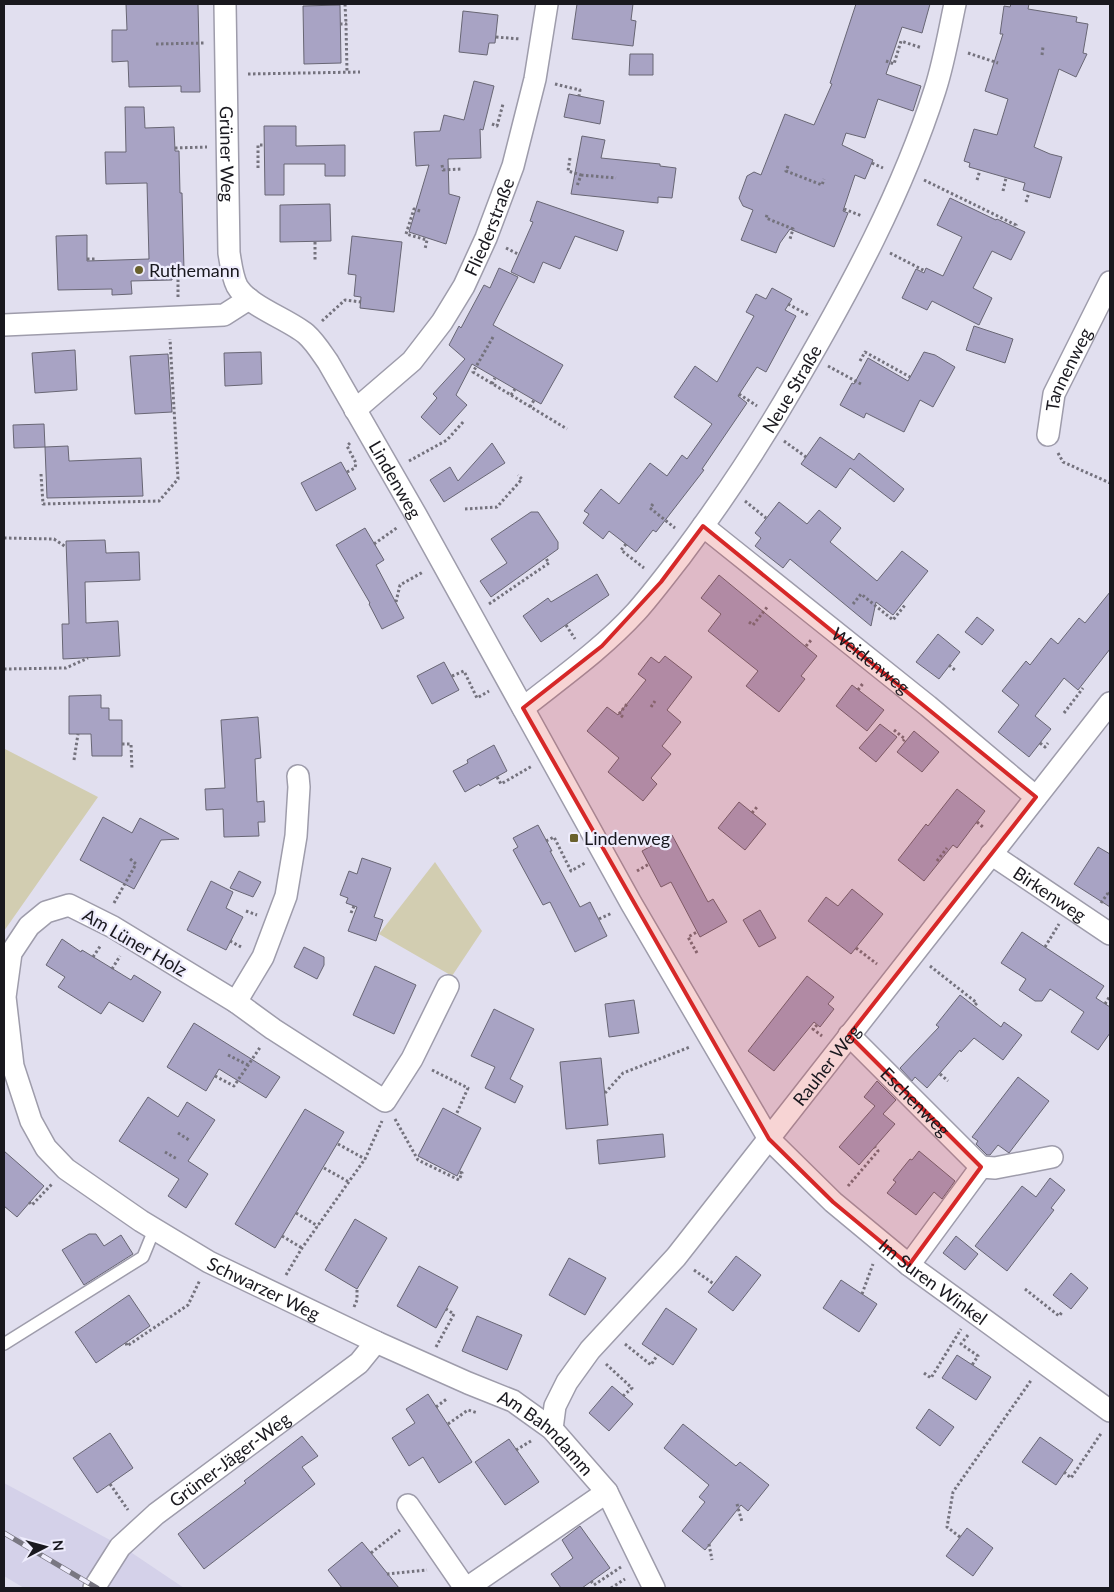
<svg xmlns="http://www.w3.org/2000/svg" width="1114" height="1592" font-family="Lato,sans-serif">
<rect width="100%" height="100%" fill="#e1dfef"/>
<path fill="#d4d1e9" d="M4,1483L110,1540L92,1571L129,1551L184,1588H24L4,1576Z"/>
<path fill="#d2cdb1" d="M5,749L98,797L4,931V751Z
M435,862L482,931L452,976L379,934Z"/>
<path fill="#a8a3c4" stroke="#686674" d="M126,4H198L200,92H181V86L129,87L128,61L112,62V30H127Z
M577,4H633L631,20L636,21L633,46L572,39Z
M856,4H930L922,33L902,27L886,74L921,86L913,111L878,99L865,138L846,133L842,145L873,160L865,179L855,175L843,211L848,213L834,247L790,229L780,243L776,253L741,240L753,210L743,206L739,198L747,176L754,172L761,175L785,114L814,125L832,84L830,83Z
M1011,4H1029L1028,9L1077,17L1076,22L1088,24L1083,53L1087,54L1076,77L1059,69L1034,147L1050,154L1062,157L1050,198L1023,190L1025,183L969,167L970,163L964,161L974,129L997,135L1008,99L985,91L1003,34H1000L1004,6L1010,7Z
M340,5L341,63L304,64L303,6Z
M463,11L498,15L495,43H489L487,55L459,52Z
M630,54H653V75H629Z
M474,81L494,86L483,130L480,129L481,158L448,159L449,194L460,197L446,244L409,232L429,165L416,166L414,132L440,131L444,115L464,120Z
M569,94L604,101L600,124L564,117Z
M125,107H144L145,128L174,127L175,151H179L180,193H182L184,270H172V280L131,281L132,294L112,295V289L58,290L56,236L87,235V261L149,259L147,183L106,184L105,152H126Z
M264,126H296V146L345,145V176H325V164H284V195H265Z
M582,136L605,140L601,158L660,164V166L676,168L672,198L658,197V203L571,194Z
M950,198L996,220L997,219L1025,232L1011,260L992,251L973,288L992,298L979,325L932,301L927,310L902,298L916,269L924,273L926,268L943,276L962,237L937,225Z
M537,201L624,231L617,251L575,236L560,269L543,262L534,283L511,272L533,222L530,221Z
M330,204L331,241L280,242V205Z
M352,236L402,242L394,312L360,308L361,297L354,296L356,275L348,274Z
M499,268L518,277L493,325L563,365L541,404L472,364L456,395L467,405L440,435L421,417L437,398L433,394L465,359L449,345L459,326L461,328L484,285L490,288Z
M772,288L792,299L785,310L796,316L766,372L757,367L738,396L747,403L702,469L704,470L656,532L653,530L636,552L609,531L603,539L583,523L589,514L584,511L601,489L619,504L650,463L667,476L682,455L687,459L712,424L674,397L695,366L717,382L754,316L746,312L756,294L766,299Z
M974,326L1013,339L1005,363L966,350Z
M75,350L77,390L35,393L32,353Z
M261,352L262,384L225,386L224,353Z
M924,352L935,355L955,367L933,407L920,400L904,432L866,413L864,418L840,405L852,383L854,384L868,358L908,381Z
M168,354L172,412L135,414L130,356Z
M44,424L45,447L14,448L13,425Z
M820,437L854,460L859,453L904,489L894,502L850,468L836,488L801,464Z
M492,443L505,463L444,502L430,480L450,467L458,481Z
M68,446L69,461L141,458L143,496L47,498L45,447Z
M341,462L356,489L316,511L301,483Z
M779,502L807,524L819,510L841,528L830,542L877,581L902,551L928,571L893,615L876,602L871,626L790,559L783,568L755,546L761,538L755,533Z
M531,512H538L558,542V549L491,597L480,581L507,563L491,539Z
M365,528L384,560L376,565L404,618L382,629L369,604L370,603L336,545Z
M105,540L106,553L139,552L140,580L85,582L86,623L118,621L120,656L63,659L62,624H69L66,541Z
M597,574L609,595L541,642L523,616L548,598L551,602Z
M719,575L817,656L801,676L805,679L779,712L746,686L758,671L708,631L721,614L701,598Z
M1110,592V649L1078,690L1064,678L1035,716L1051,729L1029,757L998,732L1019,705L1002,691L1026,661L1030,665L1051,638L1058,644L1079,618L1085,623Z
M977,617L994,630L982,645L965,632Z
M938,634L960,652L939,679L916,662Z
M665,656L692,677L667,710L681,722L662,746L671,754L651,778L657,784L643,801L608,772L619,758L587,731L607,707L618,715L646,680L638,674L651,657L659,663Z
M444,662L459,690L432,704L417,676Z
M852,685L884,710L867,731L836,706Z
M101,695V708H109V720H122V756H92L91,734H69V696Z
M258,717L261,758L255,759L257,802L264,801L265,822H258L259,836L224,837L223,809L206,810L205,789L225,788L221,720Z
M880,724L897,737L876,762L859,748Z
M914,731L939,752L922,772L897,752Z
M494,745L507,771L480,786L479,784L465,792L453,771L468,763L467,760Z
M957,789L985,811L957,848L953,845L924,881L898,860L926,824L928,826Z
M739,802L766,824L745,850L718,828Z
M103,817L132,833L140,818L179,839L161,840L134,889L80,860Z
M538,825L552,851H550L580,907L590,902L607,936L575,952L550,902L543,905L513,850L518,847L513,838Z
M672,835L708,902L713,899L727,922L700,937L671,882L661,887L642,851Z
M1098,847L1110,854V907L1074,884Z
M362,858L391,868L374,917L383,920L376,941L348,931L357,907L346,903L348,898L340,895L349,871L357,874Z
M239,871L261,882L253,897L230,888Z
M211,881L233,892L226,908L243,917L226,950L187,930Z
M852,889L883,914L851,954L808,921L826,897L838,906Z
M760,910L776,938L759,947L743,920Z
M1022,932L1104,986L1096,998L1110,1007V1033L1098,1050L1071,1032L1084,1012L1050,989L1042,1001H1035L1019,990L1026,979L1001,963Z
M62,939L81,952L82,950L131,980L134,975L161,992L143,1022L109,1002L101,1014L58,987L65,977L46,965Z
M304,947L324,957V965L317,979L294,967Z
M375,966L416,985L394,1034L353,1015Z
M807,976L834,997L828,1004L834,1009L820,1027L814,1022L774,1071L748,1051Z
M960,995L1001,1027L1004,1022L1022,1035L1003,1060L974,1038L961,1052L960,1050L927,1088L915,1077L912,1081L900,1068L939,1027L936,1025Z
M634,1000L639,1033L609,1037L605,1004Z
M494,1009L534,1029L510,1079L523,1086L515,1103L485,1088L495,1067L471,1056Z
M194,1023L280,1077L266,1098L219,1069L206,1091L167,1067Z
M601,1058L608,1125L566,1129L560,1062Z
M1018,1077L1049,1101L1009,1153L998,1145L990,1155H987L976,1144L978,1141L972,1137Z
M877,1081L896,1100L883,1114L895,1124L859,1165L839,1147L875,1106L864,1097Z
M148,1097L178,1117L187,1102L215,1120L188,1161L208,1174L186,1208L168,1196L179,1179L119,1141Z
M443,1108L481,1128L457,1176L418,1156Z
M305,1109L344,1132L275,1248L235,1224Z
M663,1134L665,1157L599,1164L597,1140Z
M4,1151L44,1186L17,1217L4,1206Z
M919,1151L955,1181L942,1199L934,1192L916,1215L887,1193L896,1182L893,1180L910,1159L912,1160Z
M1050,1178L1065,1190L1051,1208L1054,1210L1007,1271L975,1246L1022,1186L1036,1197Z
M355,1219L387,1238L357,1289L325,1270Z
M89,1234H96L104,1246L121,1235L133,1254L84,1285L62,1250Z
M956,1236L978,1254L965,1270L943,1253Z
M736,1256L761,1275L733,1311L708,1292Z
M569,1258L606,1278L585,1315L549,1295Z
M419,1266L458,1287L436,1328L397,1306Z
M1071,1273L1088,1288L1071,1309L1053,1295Z
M841,1280L877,1304L859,1332L823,1308Z
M129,1295L150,1326L96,1363L75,1332Z
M666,1308L697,1329L673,1365L642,1344Z
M477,1316L522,1335L507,1370L462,1351Z
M957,1355L991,1377L976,1400L942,1378Z
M612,1386L633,1404L609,1431L589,1413Z
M428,1394L472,1462L439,1483L423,1457L409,1466L392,1438L415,1423L406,1409Z
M929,1409L954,1427L940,1446L916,1428Z
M683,1424L736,1466L740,1462L769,1485L748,1511L741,1505L705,1550L682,1531L705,1502L699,1497L709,1485L664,1448Z
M110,1433L133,1468L97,1493L73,1458Z
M302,1436L318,1456L302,1467L315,1484L204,1569L178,1534L246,1483L244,1481Z
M1040,1437L1073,1460L1056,1485L1022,1462Z
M509,1439L539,1482L505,1505L475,1462Z
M580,1526L610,1568L582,1588H561L551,1574L573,1558L562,1540Z
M967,1528L993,1548L973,1576L946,1556Z
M362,1542L371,1553L399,1588H342L328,1570Z"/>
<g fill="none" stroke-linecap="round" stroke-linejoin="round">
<defs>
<path id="service" d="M4,1344L143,1257L154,1230"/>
<g id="minor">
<path id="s1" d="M225,4L229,253C231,264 232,276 237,286C248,306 288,319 306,334C315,342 321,352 328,362L416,515L631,903L769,1139L833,1202L909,1265L1110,1411"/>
<path d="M4,325L224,315L249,299"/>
<path id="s2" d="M355,410L412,361L442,322L464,286L486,238L513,166L535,79L547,4"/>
<path id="s3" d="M1048,435L1054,394L1110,282"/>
<path id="s4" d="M703,526L928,706L1036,797"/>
<path id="s5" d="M523,708C562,677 602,649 636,612C652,594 666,575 681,556C723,500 762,441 797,380C851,287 902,193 935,90C944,62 949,32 955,4"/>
<path id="s6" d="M991,854L1110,934"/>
<path id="s7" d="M448,986L412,1059L385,1101L273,1029L236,1002L113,927L69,905L46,912L29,926L11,953L5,997L13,1066L31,1121L46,1148L66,1169L141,1221L209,1262L376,1342L468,1383L513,1401L552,1429L607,1492L654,1588"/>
<path d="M236,1002L263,957L286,896L296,836L299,787L298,776"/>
<path id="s8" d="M849,1035L981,1167"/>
<path d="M909,1265L981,1167L995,1168L1052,1157"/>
<path id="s9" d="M552,1429L555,1406L567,1382L590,1350L676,1257L1110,703"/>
<path d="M408,1505L465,1588"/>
<path id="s10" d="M94,1588L120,1547L156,1514L359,1363L376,1342"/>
<path d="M467,1588L607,1492"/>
</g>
</defs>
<use href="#service" stroke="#9e9cab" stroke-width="14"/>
<use href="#minor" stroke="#9e9cab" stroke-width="24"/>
<path stroke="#74727d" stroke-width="3" stroke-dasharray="2.5 2.5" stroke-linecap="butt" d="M345,4L346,24
M340,24H346L347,72
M496,37L520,39
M156,44L205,43
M968,53L998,63
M1042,55L1043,47
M886,61L894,64L901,41L922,48
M248,74L360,72
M555,84L580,90L579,96
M492,124L497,126L503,104
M175,148L207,147
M570,158L568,171L581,175L577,186
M872,163L883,168
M442,165L443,170L461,169
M788,166L786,171L822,185L824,179
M258,168V145H264
M581,175L616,178
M924,180L1016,225L1015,227
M977,180L980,170
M1003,191L1006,178
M1026,202L1029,192
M844,209L862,216
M420,211L414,209L406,234L427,240L425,249
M767,215L766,218L793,229L790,239
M315,242V262
M506,248L518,254
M890,253L925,271
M87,259H96
M178,297V270
M788,304L810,316
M322,321L345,300L361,302
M493,337L473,372L567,429
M860,361L865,352L910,377
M828,366L861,384
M492,384L495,378
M739,394L757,406
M511,395L515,389
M530,407L534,400
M784,441L806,457
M1058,453L1063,462L1110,483
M409,461L447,440L464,421
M347,472L355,468L356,463L347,446L350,443
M41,474L43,504L159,501L178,479L170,339
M745,501L766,518
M653,504L650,508L675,528
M465,509L497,507L522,479L518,475
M4,538L54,539L66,547
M374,544L398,527
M626,544L621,550L644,568
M396,602L400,585L423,572
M489,604L549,563L545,557
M853,604L861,594L893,620L905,605
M749,622L753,625L768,606
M566,625L575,639
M806,646L812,639
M949,665L956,671
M4,669L66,668L88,658
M452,676L464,671L477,698L489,691
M858,690L864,682
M651,707L655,701
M1064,713L1083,688
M623,717L619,714L627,704
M894,730L905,739L903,741
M1040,743L1045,747L1048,743
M122,744H131L132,770
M74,760L78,734
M497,777L501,784L532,766
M752,813L757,807
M977,822L984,828
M546,841L554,837L571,871L585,863
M937,861L947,848
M637,871L649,864
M114,903L136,864L129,858
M1101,903L1108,893L1106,891
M246,911L257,915
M351,913L354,906
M599,919L612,913
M230,941L243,948
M1045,947L1059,924
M856,948L877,964
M697,953L688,937L697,932
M93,957L101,945
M930,966L977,1003L974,1006
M112,969L120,956
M1105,1004L1110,996
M817,1025L813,1029L822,1036
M228,1055L248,1065
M432,1070L468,1088L456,1115
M940,1074L948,1081
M215,1076L234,1086L261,1046
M605,1093L623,1073L690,1047
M395,1119L418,1160L459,1180L462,1173L459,1172
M178,1133L189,1140
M338,1144L365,1159
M165,1152L177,1159
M324,1168L349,1182
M848,1186L878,1151L875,1147
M29,1202L32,1205L52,1184
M296,1213L318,1226
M282,1236L302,1248
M694,1270L714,1284
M286,1275L302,1248L365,1159L382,1121
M1025,1289L1059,1316L1063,1311
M862,1294L873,1264
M354,1307L357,1300V1289
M968,1335L961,1344L978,1356L972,1365
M126,1343L127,1346L188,1305L200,1280
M625,1344L651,1365L658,1354
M436,1347L454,1314L446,1309
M606,1364L632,1388L623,1396
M924,1373L931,1378L961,1329
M436,1407L448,1398
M448,1424L468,1410L478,1413
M516,1450L531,1441
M1064,1472L1071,1478L1102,1432
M110,1484L128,1510
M737,1504L742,1522
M960,1537L947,1527L953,1492L1032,1379
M709,1544L712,1560
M371,1553L400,1530
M387,1574L427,1570
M591,1581L594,1585L621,1567
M611,1588L625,1579"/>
<use href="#service" stroke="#fff" stroke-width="11"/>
<use href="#minor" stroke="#fff" stroke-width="21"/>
<defs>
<path id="rail" d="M4,1533L97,1588"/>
</defs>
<use href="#rail" stroke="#797782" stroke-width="5.5"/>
<use href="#rail" stroke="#eeecfc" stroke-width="4" stroke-dasharray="11" stroke-linecap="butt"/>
</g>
<path fill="#d62828" fill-opacity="0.2" stroke="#d62828" stroke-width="4" stroke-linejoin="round" d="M703,526L1036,797L849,1035L981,1167L909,1265L833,1202L769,1139L523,708L602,646L661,582Z"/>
<g fill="#69602c" stroke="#eeecfc" stroke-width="2">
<circle cx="139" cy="270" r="5"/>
<rect x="569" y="833" width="10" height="10" rx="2.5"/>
</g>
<g text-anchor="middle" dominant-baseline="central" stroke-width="4.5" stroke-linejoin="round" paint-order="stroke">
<g font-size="18" fill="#19181e" stroke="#eeecfc">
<text stroke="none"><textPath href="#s1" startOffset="150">Grüner Weg</textPath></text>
<text stroke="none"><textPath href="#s2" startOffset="231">Fliederstraße</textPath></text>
<text stroke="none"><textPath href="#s3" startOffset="69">Tannenweg</textPath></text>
<text stroke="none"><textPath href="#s5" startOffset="421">Neue Straße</textPath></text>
<text stroke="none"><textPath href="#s1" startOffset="539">Lindenweg</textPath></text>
<text stroke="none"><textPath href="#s4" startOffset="215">Weidenweg</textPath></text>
<text stroke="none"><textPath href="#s6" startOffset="71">Birkenweg</textPath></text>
<text transform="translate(135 942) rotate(30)">Am Lüner Holz</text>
<text stroke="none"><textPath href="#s9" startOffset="460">Rauher Weg</textPath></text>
<text stroke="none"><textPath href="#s8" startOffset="94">Eschenweg</textPath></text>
<text stroke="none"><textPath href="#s1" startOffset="1515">Im Suren Winkel</textPath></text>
<text stroke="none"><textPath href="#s7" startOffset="1045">Schwarzer Weg</textPath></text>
<text stroke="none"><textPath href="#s7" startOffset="1364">Am Bahndamm</textPath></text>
<text stroke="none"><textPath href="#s10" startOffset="189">Grüner-Jäger-Weg</textPath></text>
</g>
<g font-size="18" fill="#19181e" stroke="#eeecfc" text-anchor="start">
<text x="149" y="270">Ruthemann</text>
<text x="584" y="838">Lindenweg</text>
</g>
</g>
<rect width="1114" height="1592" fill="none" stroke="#19181e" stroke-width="10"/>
<g transform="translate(45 1547) rotate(84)" stroke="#eeecfc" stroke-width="4" paint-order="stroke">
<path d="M0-4L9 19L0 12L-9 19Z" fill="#19181e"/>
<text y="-8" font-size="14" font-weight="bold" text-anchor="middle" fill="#19181e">N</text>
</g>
</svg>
